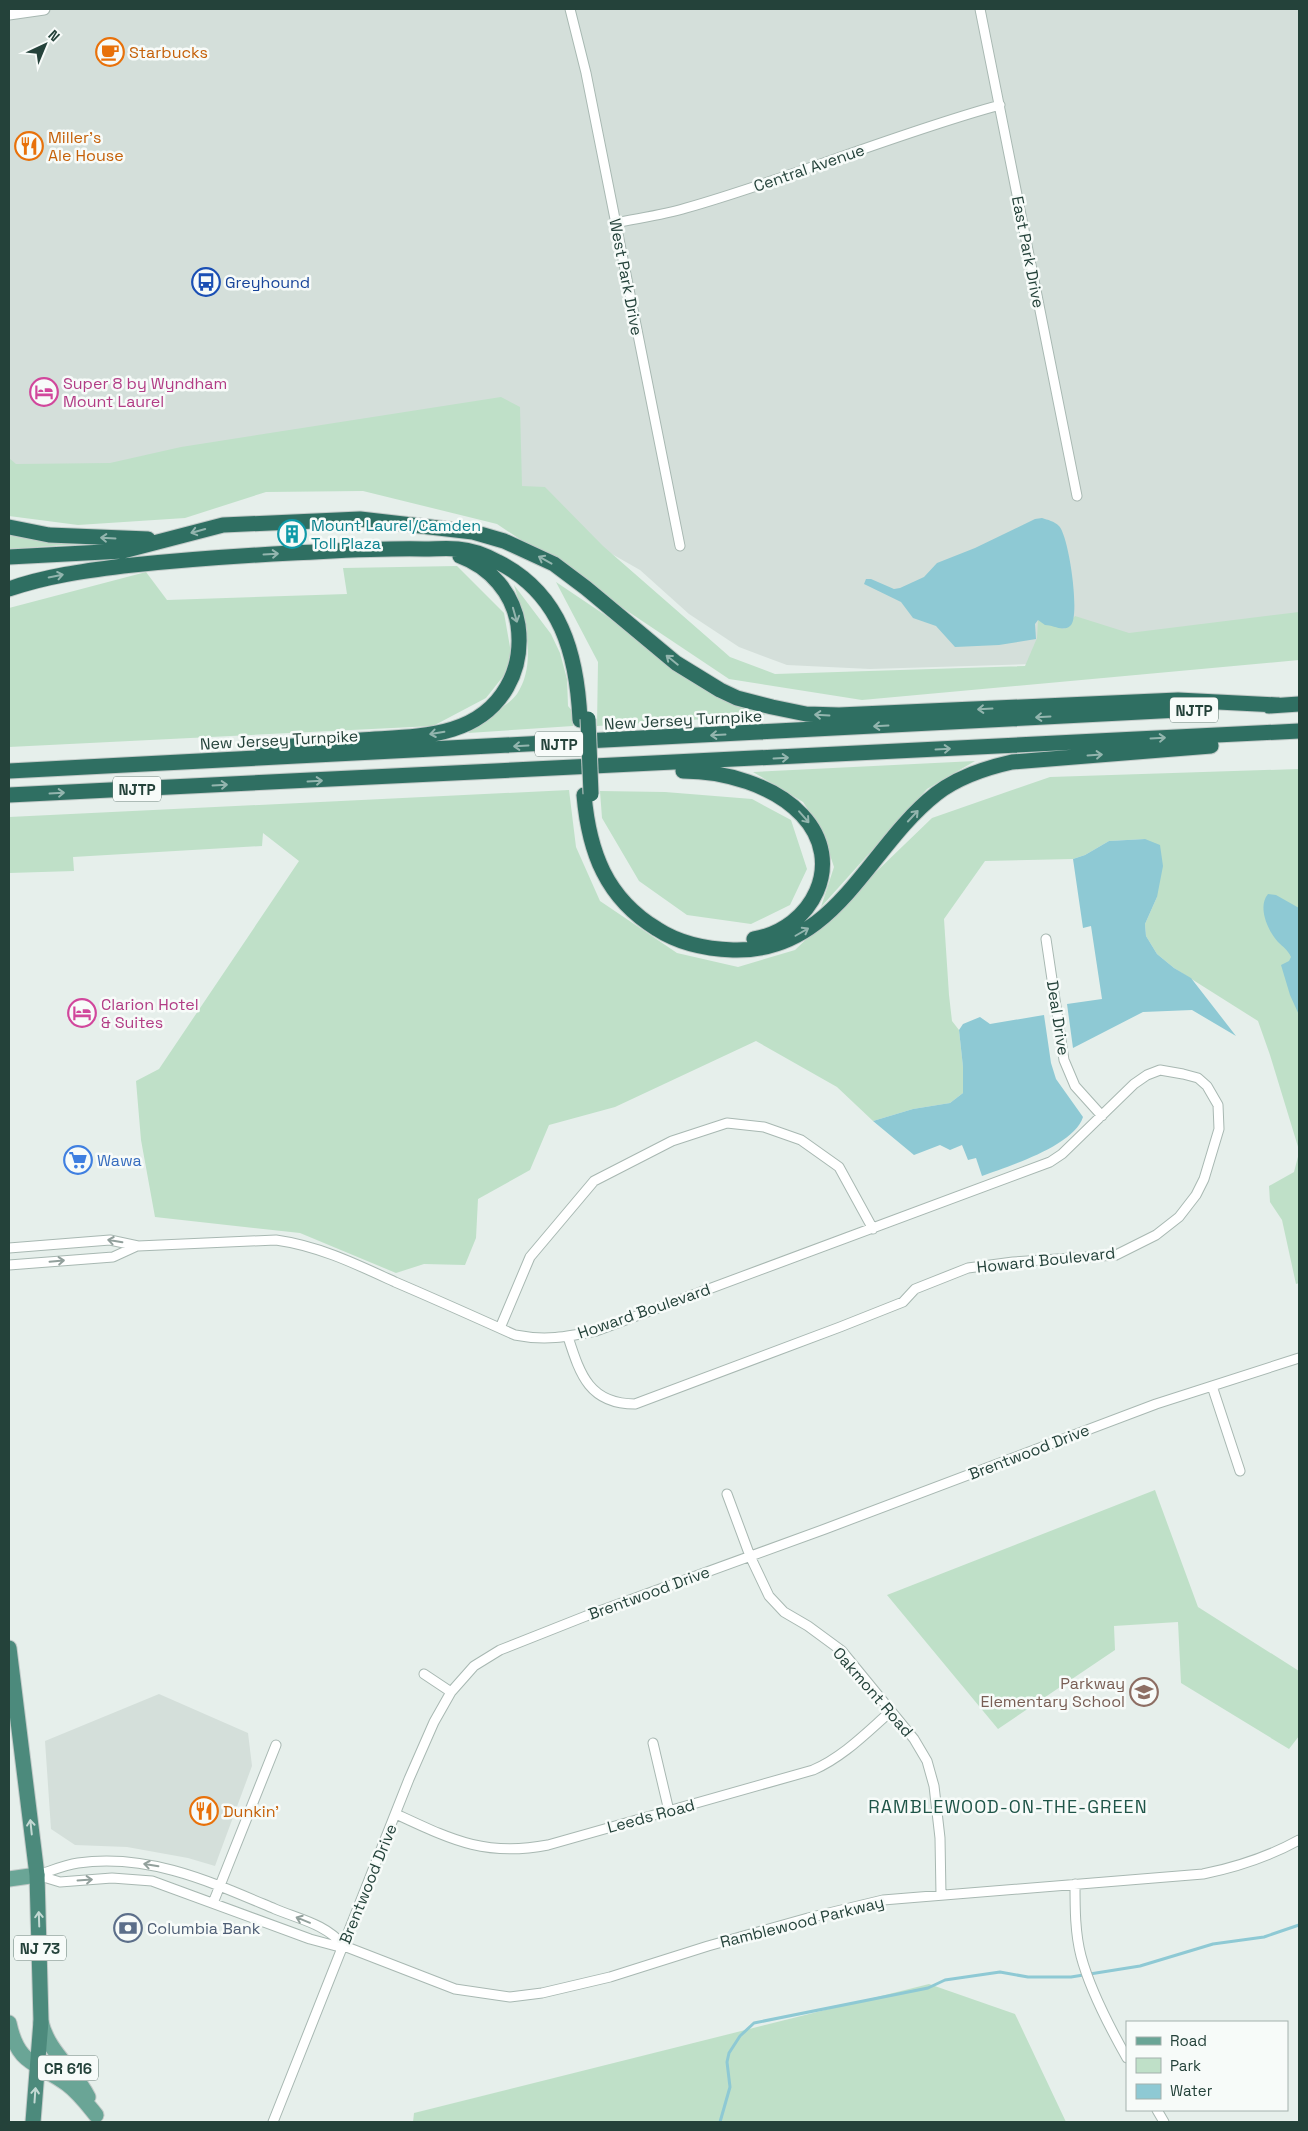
<svg xmlns="http://www.w3.org/2000/svg" width="1308" height="2131" font-family="'Space Grotesk',sans-serif">
<rect width="100%" height="100%" fill="#e6efeb"/>
<path fill="#d4dfda" d="M9,9H1299V656L870,669L787,665L739,647L689,614L640,570L524,504L438,475L9,479Z
M159,1694L248,1733L252,1766L215,1866L188,1858L127,1847L75,1845L51,1829L45,1741Z"/>
<path fill="#bfe0c8" d="M501,397L520,407L522,486L545,487L603,546L730,657L775,674L1025,666L1037,638L1038,620L1064,629L1075,616L1129,633L1299,612V660L862,700L729,679L497,524L363,491L266,492L185,518L78,525L9,516V458L16,464L110,463L181,447Z
M9,533L79,544L9,549Z
M457,566L504,613L513,664L486,698L433,726L9,747V608L146,572L167,600L347,594L343,568Z
M556,582L608,617L683,676L766,715L597,726L598,662Z
M514,585L551,634L560,653L567,679L568,706L573,712V726L468,733C478,725 511,703 517,694C538,662 524,618 514,585Z
M975,761L927,789L821,907L834,867L822,831L803,802L753,772Z
M1299,769V1150L1270,1055L1258,1021L1174,968L1157,954L1146,936L1145,924L1157,897L1145,839L1109,841L1085,855L1073,859L985,861L944,919L949,995L952,1021L959,1030L963,1067V1093L950,1103L913,1109L873,1121L837,1087L756,1041L615,1107L549,1125L530,1170L478,1199L476,1238L465,1265L424,1264L396,1273L300,1233L155,1217L141,1140L136,1081L159,1069L299,861L263,833L262,846L73,857L74,871L9,873V817L569,790L576,847L600,901L677,953L738,967L795,950L932,818L1050,777Z
M600,791L665,792L752,799L791,820L807,869L790,905L751,924L687,915L639,881L602,818Z
M1299,1153V1283L1296,1284L1282,1220L1270,1202L1269,1186L1294,1172Z
M1155,1490L1198,1607L1299,1671V1736L1289,1749L1181,1683L1178,1622L1114,1626L1115,1650L998,1729L887,1595Z
M929,1984L1015,2014L1066,2122H413L414,2113Z"/>
<path fill="#8ec9d4" d="M1042,518C1048,520 1054,521 1059,526C1069,536 1081,619 1070,626C1063,632 1053,625 1045,625L1038,620L1035,624L1036,639L999,645L955,647L936,626L913,618L901,602L864,584L866,579H871L894,589L900,588L924,577L937,563L975,548L1035,519Z
M1145,839L1160,845L1163,866L1157,897L1145,924L1146,936L1157,954L1174,968L1191,978L1236,1036L1192,1010L1143,1012L1073,1048L1067,1004L1102,999L1091,926L1083,928L1073,859L1085,855L1109,841Z
M1268,894L1276,895L1299,908V1015L1290,995L1281,965L1289,961L1291,957C1288,950 1283,947 1278,942C1268,931 1257,907 1268,894Z
M1044,1015L1051,1063L1056,1079L1083,1117C1074,1146 1009,1166 982,1176L976,1158L968,1160L962,1145L950,1150L940,1145L914,1155L873,1121L913,1109L950,1103L963,1093V1067L959,1030L963,1024L980,1017L990,1024Z"/>
<g fill="none" stroke-linecap="round" stroke-linejoin="round">
<path stroke="#8ec9d4" stroke-width="3" d="M720,2122L730,2087L727,2062L729,2053L740,2036L754,2023L928,1988L945,1980L1000,1972L1028,1977H1071L1140,1966L1213,1944L1264,1937L1299,1925"/>
<defs>
<path id="minor" d="M570,9L586,73L680,546
M980,9L1077,496
M615,223C639,218 663,215 686,208C792,178 894,134 1000,105
M1046,939L1064,1060L1075,1086L1102,1116
M9,1248L110,1240L138,1246L276,1240C319,1246 356,1264 395,1282C435,1299 475,1317 515,1335C545,1341 566,1337 596,1331L1050,1162L1062,1154L1134,1084L1147,1075L1160,1070L1183,1074L1198,1078L1207,1086L1218,1105L1219,1129L1204,1179L1196,1195L1179,1217L1156,1235L1116,1255L1013,1262L968,1268L915,1289L903,1302L840,1327L635,1404C589,1404 580,1374 568,1337
M9,1265L113,1257L137,1246
M500,1328L530,1257L594,1181L672,1141L727,1123L764,1127L801,1140L839,1167L873,1229
M1212,1386L1240,1471
M727,1494L750,1556L769,1596L784,1612L808,1626L842,1651L914,1739L927,1761L934,1786L940,1838L941,1895
M424,1674L451,1692
M653,1743L669,1811
M396,1814C452,1840 485,1857 548,1845L813,1770C843,1757 866,1733 890,1712
M37,1875L60,1882L112,1878L152,1881L310,1939L336,1946H344L455,1989L510,1997L542,1993L610,1977L708,1946L808,1918L883,1900L1203,1874C1237,1867 1268,1857 1299,1840
M38,1875C51,1871 64,1865 78,1863C149,1853 211,1882 275,1909C299,1919 326,1924 344,1946
M1075,1884C1075,1908 1075,1933 1081,1956C1090,1990 1110,2028 1127,2058
M213,1903L276,1745
M1157,2110L1164,2122
M273,2122L409,1779L434,1722L451,1692L474,1666L500,1650L586,1616L825,1529L1156,1404L1299,1358"/>
<path id="tertiary" d="M9,14L44,9"/>
<path id="primary" d="M9,1879L37,1875
M41,2022C48,2052 75,2070 88,2097
M9,2023C18,2066 37,2062 67,2084C79,2093 87,2104 96,2115"/>
<path id="trunk" d="M9,1648L37,1875L41,2021L33,2122"/>
<path id="motorway" d="M9,527L49,535L148,539
M9,557L123,551L223,525L360,519L473,532L504,541L554,564L586,588L676,663L720,690L737,698L772,707L806,714L839,715L1178,700L1278,705
M9,589C46,576 84,571 123,566C180,560 236,556 292,553C336,551 380,548 424,549C436,549 447,548 458,549C472,550 485,555 498,562C561,594 577,654 580,720
M1269,706L1299,704
M263,749C295,746 328,742 361,740C414,736 477,740 507,687C518,668 521,647 518,625C513,593 490,567 460,556
M9,771L1198,709
M683,771C724,771 774,785 802,815C847,863 812,929 754,939
M9,795L1299,731
M584,795C589,852 606,898 657,929C680,944 706,949 733,950C836,953 867,848 936,794C958,777 985,768 1012,762L1211,746"/>
</defs>
<use href="#minor" stroke="#a8b8b2" stroke-width="11"/>
<use href="#tertiary" stroke="#a8b8b2" stroke-width="13"/>
<use href="#primary" stroke="#c2cac8" stroke-width="17"/>
<use href="#trunk" stroke="#c2cac8" stroke-width="17"/>
<use href="#motorway" stroke="#c2cac8" stroke-width="17"/>
<use href="#minor" stroke="#fff" stroke-width="9"/>
<use href="#tertiary" stroke="#fff" stroke-width="11"/>
<use href="#primary" stroke="#6aa596" stroke-width="15"/>
<use href="#trunk" stroke="#4c8a7c" stroke-width="15"/>
<use href="#motorway" stroke="#2f6f62" stroke-width="15"/>
<defs>
<path id="motorway-bridge" d="M588,719L591,794"/>
</defs>
<use href="#motorway-bridge" stroke="#c2cac8" stroke-width="17" stroke-linecap="butt"/>
<use href="#motorway-bridge" stroke="#2f6f62" stroke-width="15"/>
</g>
<defs><path id="oneway-shaft" d="M-6 0H5M1.5-3L5.5 0L1.5 3" fill="none" stroke-width="1.6" stroke-linecap="round" stroke-linejoin="round" transform="scale(1.25)"/></defs>
<g stroke="#93b5ae">
<use href="#oneway-shaft" transform="translate(198 531) rotate(164)"/>
<use href="#oneway-shaft" transform="translate(108 538) rotate(-177)"/>
<use href="#oneway-shaft" transform="translate(271 554) rotate(-3)"/>
<use href="#oneway-shaft" transform="translate(545 560) rotate(-151)"/>
<use href="#oneway-shaft" transform="translate(56 576) rotate(-11)"/>
<use href="#oneway-shaft" transform="translate(515 615) rotate(74)"/>
<use href="#oneway-shaft" transform="translate(672 660) rotate(-141)"/>
<use href="#oneway-shaft" transform="translate(985 709) rotate(177)"/>
<use href="#oneway-shaft" transform="translate(822 715) rotate(-177)"/>
<use href="#oneway-shaft" transform="translate(1043 717) rotate(177)"/>
<use href="#oneway-shaft" transform="translate(881 726) rotate(177)"/>
<use href="#oneway-shaft" transform="translate(437 733) rotate(171)"/>
<use href="#oneway-shaft" transform="translate(718 735) rotate(177)"/>
<use href="#oneway-shaft" transform="translate(1158 738) rotate(-3)"/>
<use href="#oneway-shaft" transform="translate(521 746) rotate(177)"/>
<use href="#oneway-shaft" transform="translate(943 749) rotate(-3)"/>
<use href="#oneway-shaft" transform="translate(1095 755) rotate(-4)"/>
<use href="#oneway-shaft" transform="translate(781 758) rotate(-3)"/>
<use href="#oneway-shaft" transform="translate(315 781) rotate(-3)"/>
<use href="#oneway-shaft" transform="translate(220 785) rotate(-3)"/>
<use href="#oneway-shaft" transform="translate(57 793) rotate(-3)"/>
<use href="#oneway-shaft" transform="translate(913 816) rotate(-47)"/>
<use href="#oneway-shaft" transform="translate(804 817) rotate(49)"/>
<use href="#oneway-shaft" transform="translate(802 932) rotate(-30)"/>
</g>
<g stroke="#92a09c">
<use href="#oneway-shaft" transform="translate(115 1241) rotate(-171)"/>
<use href="#oneway-shaft" transform="translate(57 1261) rotate(-5)"/>
<use href="#oneway-shaft" transform="translate(151 1865) rotate(-171)"/>
<use href="#oneway-shaft" transform="translate(85 1880) rotate(-4)"/>
<use href="#oneway-shaft" transform="translate(303 1920) rotate(-158)"/>
</g>
<g stroke="#c4d9d4">
<use href="#oneway-shaft" transform="translate(31 1827) rotate(-96)"/>
<use href="#oneway-shaft" transform="translate(39 1919) rotate(-92)"/>
<use href="#oneway-shaft" transform="translate(35 2095) rotate(-86)"/>
</g>
<defs>
<symbol id="cafe-ring" viewBox="-11 -11 22 22"><circle r="9.5" fill="#f7fbf9" stroke="#e8710a" stroke-width="1.5"/><path d="M-5.5-4.5H6V0H3Q3 3.5 0 3.5H-2.5Q-5.5 3.5-5.5 0ZM3-3.2v2h1.7v-2ZM-6 4.5H4V6H-6Z" fill="#e8710a"/></symbol>
<symbol id="restaurant-ring" viewBox="-11 -11 22 22"><circle r="9.5" fill="#f7fbf9" stroke="#e8710a" stroke-width="1.5"/><path d="M-5-6h1v4h1v-4h1v4h1v-4h1v5L-1.5 .5V6h-2V.5L-5-1ZM5-6V6H3V1.5H1.5Q1.5-4 5-6Z" fill="#e8710a"/></symbol>
<symbol id="bus-ring" viewBox="-11 -11 22 22"><circle r="9.5" fill="#f7fbf9" stroke="#1a4fb4" stroke-width="1.5"/><path d="M-5-6H5V4H4V6H2V4H-2V6H-4V4H-5ZM-3.5-4V0h7V-4ZM-3.5 1.2v1.5H-2V1.2ZM2 1.2v1.5H3.5V1.2Z" fill="#1a4fb4"/></symbol>
<symbol id="hotel-ring" viewBox="-11 -11 22 22"><circle r="9.5" fill="#f7fbf9" stroke="#d1479c" stroke-width="1.5"/><path d="M-6-4.5h1.5V1H6V5H4.5V3h-9V5H-6ZM-4 0a1.8 1.8 0 1 1 3.6 0ZM.5 0V-2.5h3Q6-2.5 6 0Z" fill="#d1479c"/></symbol>
<symbol id="building-ring" viewBox="-11 -11 22 22"><circle r="9.5" fill="#f7fbf9" stroke="#0f9aa8" stroke-width="1.5"/><path d="M-4-6H4V6H1V3H-1V6H-4ZM-2.5-4.3h1.7v1.8h-1.7ZM.8-4.3h1.7v1.8H.8ZM-2.5-1h1.7V.8h-1.7ZM.8-1h1.7V.8H.8Z" fill="#0f9aa8"/></symbol>
<symbol id="supermarket-ring" viewBox="-11 -11 22 22"><circle r="9.5" fill="#f7fbf9" stroke="#3f7fe0" stroke-width="1.5"/><path d="M-6-5.5h2.5l.6 2H6L4.5 2H-2.5L-4.4-4H-6ZM-1.5 3.2a1.3 1.3 0 1 0 .1 0ZM3 3.2a1.3 1.3 0 1 0 .1 0Z" fill="#3f7fe0"/></symbol>
<symbol id="school-ring" viewBox="-11 -11 22 22"><circle r="9.5" fill="#f7fbf9" stroke="#8d6e63" stroke-width="1.5"/><path d="M0-5L7-2L0 1L-7-2ZM-4 1L0 2.5L4 1V4Q0 6-4 4Z" fill="#8d6e63"/></symbol>
<symbol id="bank-ring" viewBox="-11 -11 22 22"><circle r="9.5" fill="#f7fbf9" stroke="#5c6f8a" stroke-width="1.5"/><path d="M-6-4H6V4H-6ZM0-2.3a2.3 2.3 0 1 0 0 4.6a2.3 2.3 0 1 0 0-4.6Z" fill="#5c6f8a"/></symbol>
</defs>
<g fill-rule="evenodd">
<use href="#cafe-ring" x="94" y="36" width="32" height="32"/>
<use href="#restaurant-ring" x="13" y="130" width="32" height="32"/>
<use href="#bus-ring" x="190" y="266" width="32" height="32"/>
<use href="#hotel-ring" x="28" y="376" width="32" height="32"/>
<use href="#building-ring" x="276" y="518" width="32" height="32"/>
<use href="#hotel-ring" x="66" y="997" width="32" height="32"/>
<use href="#supermarket-ring" x="62" y="1144" width="32" height="32"/>
<use href="#school-ring" x="1128" y="1676" width="32" height="32"/>
<use href="#restaurant-ring" x="188" y="1795" width="32" height="32"/>
<use href="#bank-ring" x="112" y="1912" width="32" height="32"/>
</g>
<g text-anchor="middle" dominant-baseline="central" stroke-width="5" stroke-linejoin="round" paint-order="stroke">
<g fill="#f7fbf9" stroke="#637a73" stroke-width="1">
<rect x="1170" y="697.5" width="48" height="25" rx="4"/>
<rect x="535" y="731.5" width="48" height="25" rx="4"/>
<rect x="113" y="776.5" width="48" height="25" rx="4"/>
<rect x="14" y="1935.5" width="52" height="25" rx="4"/>
<rect x="38" y="2055.5" width="60" height="25" rx="4"/>
</g>
<g font-size="15" font-weight="bold" fill="#24423a">
<text x="1194" y="710">NJTP</text>
<text x="559" y="744">NJTP</text>
<text x="137" y="789">NJTP</text>
<text x="40" y="1948">NJ 73</text>
<text x="68" y="2068">CR 616</text>
</g>
<g font-size="16" fill="#c56008" stroke="#f7fbf9" text-anchor="start">
<text x="129" y="52">Starbucks</text>
<text x="48" y="137">Miller's<tspan x="48" dy="18">Ale House</tspan></text>
<text x="223" y="1811">Dunkin'</text>
</g>
<g font-size="16" fill="#24423a" stroke="#f7fbf9">
<text transform="translate(809 168) rotate(-19)">Central Avenue</text>
<text transform="translate(1028 252) rotate(79)">East Park Drive</text>
<text transform="translate(626 277) rotate(79)">West Park Drive</text>
<text transform="translate(683 720) rotate(-3)">New Jersey Turnpike</text>
<text transform="translate(279 740) rotate(-3)">New Jersey Turnpike</text>
<text transform="translate(1058 1018) rotate(81)">Deal Drive</text>
<text transform="translate(1046 1260) rotate(-6)">Howard Boulevard</text>
<text transform="translate(644 1311) rotate(-19)">Howard Boulevard</text>
<text transform="translate(1029 1452) rotate(-21)">Brentwood Drive</text>
<text transform="translate(649 1593) rotate(-20)">Brentwood Drive</text>
<text transform="translate(873 1692) rotate(49)">Oakmont Road</text>
<text transform="translate(651 1816) rotate(-15)">Leeds Road</text>
<text transform="translate(368 1884) rotate(-68)">Brentwood Drive</text>
<text transform="translate(802 1922) rotate(-14)">Ramblewood Parkway</text>
</g>
<g font-size="16" fill="#164399" stroke="#f7fbf9" text-anchor="start">
<text x="225" y="282">Greyhound</text>
</g>
<g font-size="16" fill="#b23c85" stroke="#f7fbf9" text-anchor="start">
<text x="63" y="383">Super 8 by Wyndham<tspan x="63" dy="18">Mount Laurel</tspan></text>
<text x="101" y="1004">Clarion Hotel<tspan x="101" dy="18">&amp; Suites</tspan></text>
</g>
<g font-size="16" fill="#0d838f" stroke="#f7fbf9" text-anchor="start">
<text x="311" y="525">Mount Laurel/Camden<tspan x="311" dy="18">Toll Plaza</tspan></text>
</g>
<g font-size="16" fill="#366cbe" stroke="#f7fbf9" text-anchor="start">
<text x="97" y="1160">Wawa</text>
</g>
<g font-size="16" fill="#785e54" stroke="#f7fbf9" text-anchor="end">
<text x="1125" y="1683">Parkway<tspan x="1125" dy="18">Elementary School</tspan></text>
</g>
<g font-size="16" fill="#4e5e75" stroke="#f7fbf9" text-anchor="start">
<text x="147" y="1928">Columbia Bank</text>
</g>
<g font-size="18" letter-spacing="1" fill="#1f5548" stroke="#f7fbf9">
<text x="1008" y="1806">RAMBLEWOOD-ON-THE-GREEN</text>
</g>
</g>
<rect width="1308" height="2131" fill="none" stroke="#24423a" stroke-width="20"/>
<rect x="1126" y="2021" width="162" height="90" fill="#f7fbf9" stroke="#a3b1ad"/>
<rect x="1136" y="2037" width="25" height="8" fill="#6aa596" stroke="#a3b1ad"/>
<text x="1170" y="2046" font-size="15" fill="#24423a">Road</text>
<rect x="1136" y="2058" width="25" height="15" fill="#bfe0c8" stroke="#a3b1ad"/>
<text x="1170" y="2071" font-size="15" fill="#24423a">Park</text>
<rect x="1136" y="2084" width="25" height="15" fill="#8ec9d4" stroke="#a3b1ad"/>
<text x="1170" y="2096" font-size="15" fill="#24423a">Water</text>
<g transform="translate(45 45) rotate(44)" stroke="#f7fbf9" stroke-width="4" paint-order="stroke">
<path d="M0-4L9 19L0 12L-9 19Z" fill="#24423a"/>
<text y="-8" font-size="14" font-weight="bold" text-anchor="middle" fill="#24423a">N</text>
</g>
</svg>
